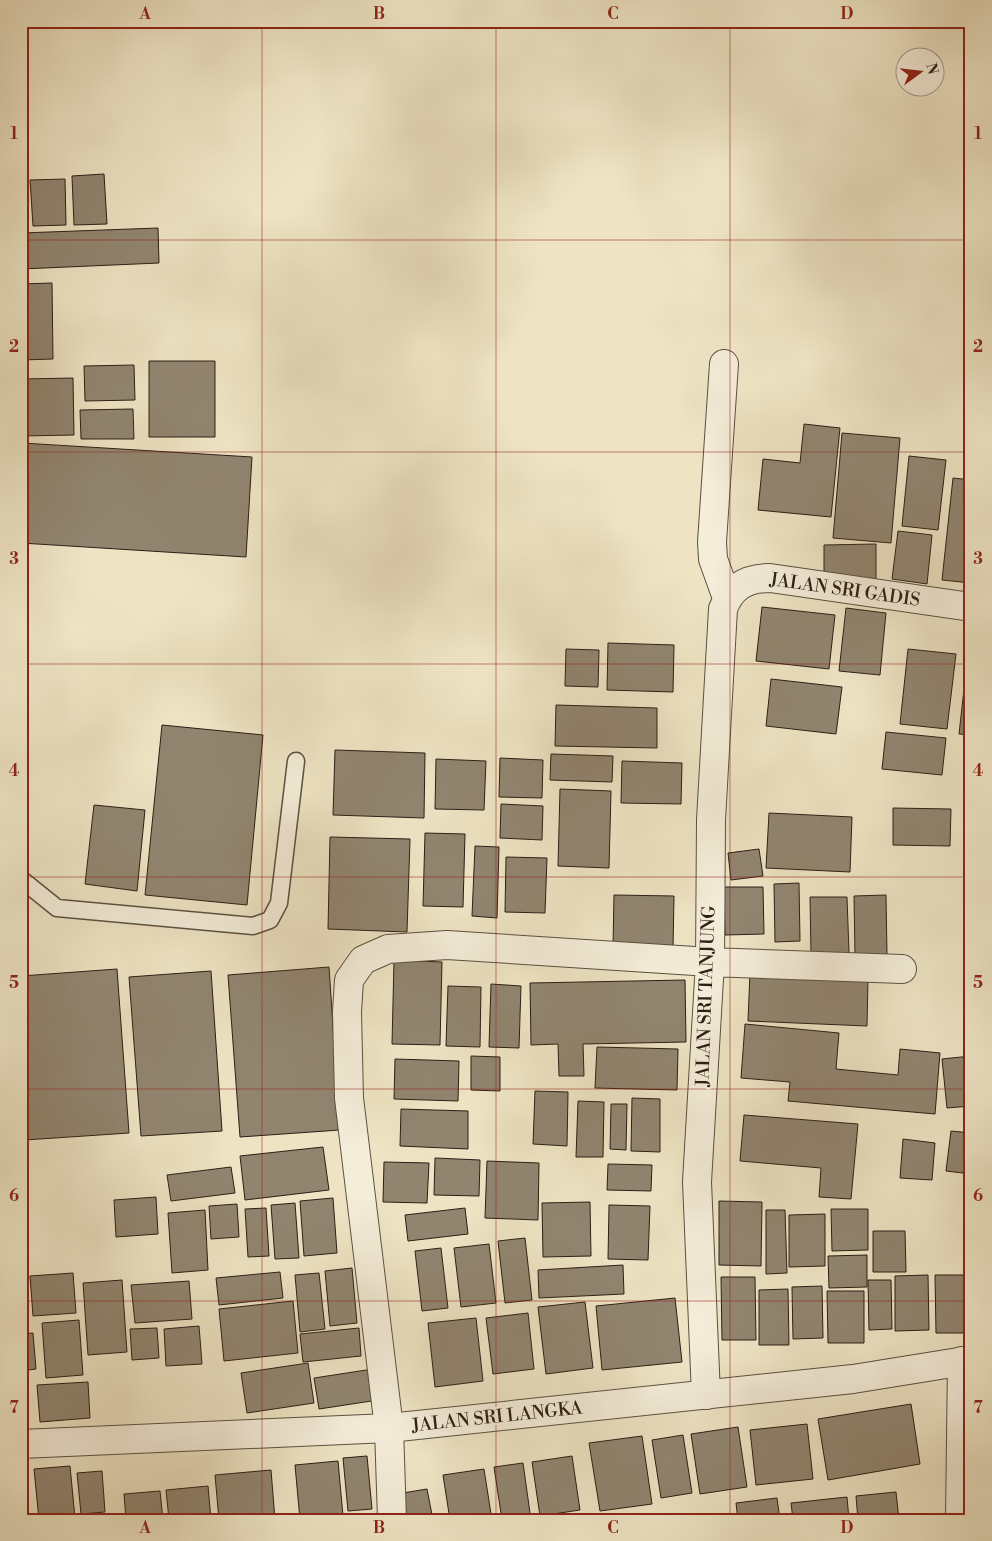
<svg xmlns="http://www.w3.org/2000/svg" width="992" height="1541" font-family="'Libre Bodoni',serif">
<rect width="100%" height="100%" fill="#eee4c4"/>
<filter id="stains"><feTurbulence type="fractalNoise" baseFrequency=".004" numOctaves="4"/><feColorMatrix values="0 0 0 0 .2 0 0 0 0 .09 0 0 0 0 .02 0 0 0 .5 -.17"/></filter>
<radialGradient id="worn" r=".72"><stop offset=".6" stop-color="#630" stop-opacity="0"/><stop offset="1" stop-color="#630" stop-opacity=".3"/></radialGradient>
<path fill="#918570" stroke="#2c1e15" d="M104,174L107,224L74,225L72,176Z
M65,179L66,225L33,226L30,180Z
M158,228L159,263L21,269V233Z
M52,283L53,359L21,360V284Z
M149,361H215V437H149Z
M134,365L135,400L85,401L84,366Z
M73,378L74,435L21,436V379Z
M133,409L134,439H81L80,410Z
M804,424L840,428L831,517L758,510L763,459L800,463Z
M842,433L900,438L891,543L833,538Z
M22,443L252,457L246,557L21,543Z
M909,456L946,460L938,530L902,526Z
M953,478L971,480V583L942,580Z
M898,531L932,535L927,584L892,579Z
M876,544V580L824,581V545Z
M762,607L835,615L829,669L756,661Z
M846,608L886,613L880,675L839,671Z
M608,643L674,645L673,692L607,690Z
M566,649L599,650L598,687L565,686Z
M908,649L956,654L947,729L900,724Z
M967,662L971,663V735L959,734Z
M771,679L842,687L836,734L766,726Z
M556,705L657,708V748L555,746Z
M162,725L263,735L247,905L145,895Z
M886,732L946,738L942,775L882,769Z
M335,750L425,753L424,818L333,815Z
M551,754L613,756L612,782L550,780Z
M500,758L543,760L542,798L499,797Z
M436,759L486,761L484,810L435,809Z
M622,761L682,763L681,804L621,803Z
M560,789L611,791L609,868L558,866Z
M501,804L543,806L542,840L500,838Z
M94,805L145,810L137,891L85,884Z
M893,808L951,809L950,846L893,845Z
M769,813L852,817L850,872L766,868Z
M425,833L465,834L463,907L423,906Z
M330,837L410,839L407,932L328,929Z
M475,846L499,847L497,918L472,916Z
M759,849L763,876L731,880L728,853Z
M506,857L547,858L545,913L505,912Z
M799,883L800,941L775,942L774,884Z
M724,887H763L764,934L725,935Z
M614,895L674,896L673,948L613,947Z
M886,895L887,955L855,956L854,896Z
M810,897H847L849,953L811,954Z
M394,960L442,962L440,1045L392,1044Z
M329,967L340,1130L240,1137L228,975Z
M117,969L129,1133L25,1140L21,1087V976Z
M211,971L222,1131L141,1136L129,977Z
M750,973L868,978L867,1026L748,1021Z
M685,980L686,1042L583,1044L584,1076H559L558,1044L531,1045L530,983Z
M491,984L521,986L519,1048L489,1047Z
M448,986L481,987L480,1047L446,1046Z
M745,1024L839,1033L836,1069L898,1075L900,1049L940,1053L935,1114L788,1101L790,1082L741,1078Z
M597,1047L678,1049L677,1090L595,1088Z
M471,1056L500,1057V1091L471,1090Z
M971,1056V1106L947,1108L942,1059Z
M395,1059L459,1061L458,1101L394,1099Z
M535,1091L568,1092L567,1146L533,1144Z
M632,1098L660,1099V1152L631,1151Z
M578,1101L604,1102L603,1157H576Z
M611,1104H627L626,1150L610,1149Z
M401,1109L468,1111V1149L400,1146Z
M744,1115L858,1124L851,1199L819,1197L821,1168L740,1161Z
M951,1131L971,1133V1174L946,1171Z
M903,1139L935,1143L932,1180L900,1178Z
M323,1147L329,1190L245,1200L240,1156Z
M435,1158L480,1160L479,1196L434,1195Z
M487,1161L539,1163L538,1220L485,1218Z
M384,1162L429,1163L427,1203L383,1202Z
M608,1164L652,1165L651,1191L607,1190Z
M231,1167L235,1193L171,1201L167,1175Z
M156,1197L158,1234L116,1237L114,1200Z
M333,1198L337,1253L304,1256L300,1201Z
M719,1201L762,1202L761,1266L719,1265Z
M590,1202L591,1256L543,1257L542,1203Z
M295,1203L299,1258L275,1259L271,1205Z
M237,1204L239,1237L211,1239L209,1206Z
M609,1205L650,1206L648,1260L608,1259Z
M266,1208L269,1256L248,1257L245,1209Z
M465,1208L468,1234L408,1241L405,1215Z
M831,1209H868V1250L832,1251Z
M205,1210L208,1270L172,1273L168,1213Z
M766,1210H785L787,1273L766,1274Z
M825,1214V1266L789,1267V1215Z
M873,1231H905L906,1272H873Z
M525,1238L532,1300L505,1303L498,1241Z
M489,1244L496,1303L461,1307L454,1248Z
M441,1248L448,1308L422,1311L415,1251Z
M867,1255V1287L829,1288L828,1256Z
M623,1265L624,1294L539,1298L538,1270Z
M352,1268L357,1323L330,1326L325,1271Z
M280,1272L283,1298L219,1305L216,1278Z
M73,1273L76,1313L33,1316L30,1276Z
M319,1273L325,1329L300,1332L295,1275Z
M928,1275L929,1330L895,1331V1276Z
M935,1275H971V1333H936Z
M721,1277H755L756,1340H722Z
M122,1280L127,1352L88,1355L83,1283Z
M868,1280H891L892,1329L869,1330Z
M189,1281L192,1319L135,1323L131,1285Z
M822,1286L823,1338L793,1339L792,1287Z
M788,1289L789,1345H759V1290Z
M827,1291H864V1343H828Z
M675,1298L682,1362L602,1370L596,1306Z
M293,1301L298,1353L224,1361L219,1309Z
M585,1302L593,1368L546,1374L538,1307Z
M528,1313L534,1369L493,1374L486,1318Z
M476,1318L483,1381L435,1387L428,1323Z
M79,1320L83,1375L46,1378L42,1323Z
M199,1326L202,1364L166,1366L164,1329Z
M157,1328L159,1358L132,1360L130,1329Z
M359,1328L361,1356L303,1362L300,1334Z
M33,1333L36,1369L21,1371V1334Z
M308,1363L314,1403L247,1413L241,1373Z
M373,1369L378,1400L319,1409L314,1378Z
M88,1382L90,1418L40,1422L37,1385Z
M911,1404L920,1464L828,1480L818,1419Z
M807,1424L813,1479L756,1485L750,1430Z
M738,1427L747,1487L700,1494L691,1434Z
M683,1435L692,1493L661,1498L652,1440Z
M642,1436L652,1504L600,1511L589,1443Z
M367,1456L372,1509L348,1511L343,1458Z
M572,1456L580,1510L540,1516L532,1462Z
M338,1461L343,1516L300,1520L295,1465Z
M523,1463L531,1520H502L494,1467Z
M70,1466L75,1518L39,1520L34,1469Z
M484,1469L491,1514L450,1520L443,1475Z
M271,1470L275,1520H219L215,1475Z
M102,1471L105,1512L81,1514L77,1473Z
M21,1475H23L27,1514H21Z
M208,1486L211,1520H169L166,1490Z
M427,1489L433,1520H402L397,1494Z
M160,1491L163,1520H126L124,1494Z
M896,1492L899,1520H858L856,1496Z
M847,1497L849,1520H793L791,1503Z
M777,1498L780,1520H738L736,1503Z
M688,1515V1520H655V1518Z"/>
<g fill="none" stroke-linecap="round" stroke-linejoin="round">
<defs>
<path id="service" d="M21,879L57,908L253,926L270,920L279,903L296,761"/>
<path id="minor" d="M724,364L712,542L713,559L727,598
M706,1395L697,1182L710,962L711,820L723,609C731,587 746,578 770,578L971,607
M392,1520L389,1428L349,1098L347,1012L349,980L363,960L388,949L447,945L710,962L902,969
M960,1520L962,1361"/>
<path id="tertiary" d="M21,1444L389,1428L853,1379L971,1360"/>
</defs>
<use href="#service" stroke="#5c5041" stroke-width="19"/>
<use href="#minor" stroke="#5c5041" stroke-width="30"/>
<use href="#tertiary" stroke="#5c5041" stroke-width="30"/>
<use href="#service" stroke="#f4edd9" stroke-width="16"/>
<use href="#minor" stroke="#f4edd9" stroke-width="28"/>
<use href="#tertiary" stroke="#f4edd9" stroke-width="28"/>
</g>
<path fill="none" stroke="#8f2418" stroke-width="1" stroke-opacity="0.55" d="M262,21V1520M496,21V1520M730,21V1520M21,240H971M21,452H971M21,664H971M21,877H971M21,1089H971M21,1301H971"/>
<g text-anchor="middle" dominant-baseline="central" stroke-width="4.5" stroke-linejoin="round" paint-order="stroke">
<g font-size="18" fill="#2c1e15" stroke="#f4edd9">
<text transform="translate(845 590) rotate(8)">JALAN SRI GADIS</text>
<text transform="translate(706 996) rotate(-88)">JALAN SRI TANJUNG</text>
<text transform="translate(497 1417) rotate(-6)">JALAN SRI LANGKA</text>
</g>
</g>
<rect width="992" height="1541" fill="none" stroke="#eee4c4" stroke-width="55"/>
<g transform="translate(920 72) rotate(75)"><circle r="24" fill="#f4edd9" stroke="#a49a8b"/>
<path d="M0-4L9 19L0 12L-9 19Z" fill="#8f2418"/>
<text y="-8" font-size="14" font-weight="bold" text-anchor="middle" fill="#2c1e15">N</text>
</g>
<rect x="28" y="28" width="936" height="1486" fill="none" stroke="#8f2418" stroke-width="2"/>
<g font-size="16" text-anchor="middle" font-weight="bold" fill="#8f2418">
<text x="145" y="19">A</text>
<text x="379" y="19">B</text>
<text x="613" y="19">C</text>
<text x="847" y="19">D</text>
<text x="14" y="139">1</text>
<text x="978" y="139">1</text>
<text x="14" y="352">2</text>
<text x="978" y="352">2</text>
<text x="14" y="564">3</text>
<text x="978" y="564">3</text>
<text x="14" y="776">4</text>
<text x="978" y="776">4</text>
<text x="14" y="988">5</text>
<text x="978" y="988">5</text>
<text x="14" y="1201">6</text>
<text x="978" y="1201">6</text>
<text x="14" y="1413">7</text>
<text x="978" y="1413">7</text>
<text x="145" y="1533">A</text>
<text x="379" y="1533">B</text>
<text x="613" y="1533">C</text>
<text x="847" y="1533">D</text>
</g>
<rect width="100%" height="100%" filter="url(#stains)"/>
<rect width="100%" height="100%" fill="url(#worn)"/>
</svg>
